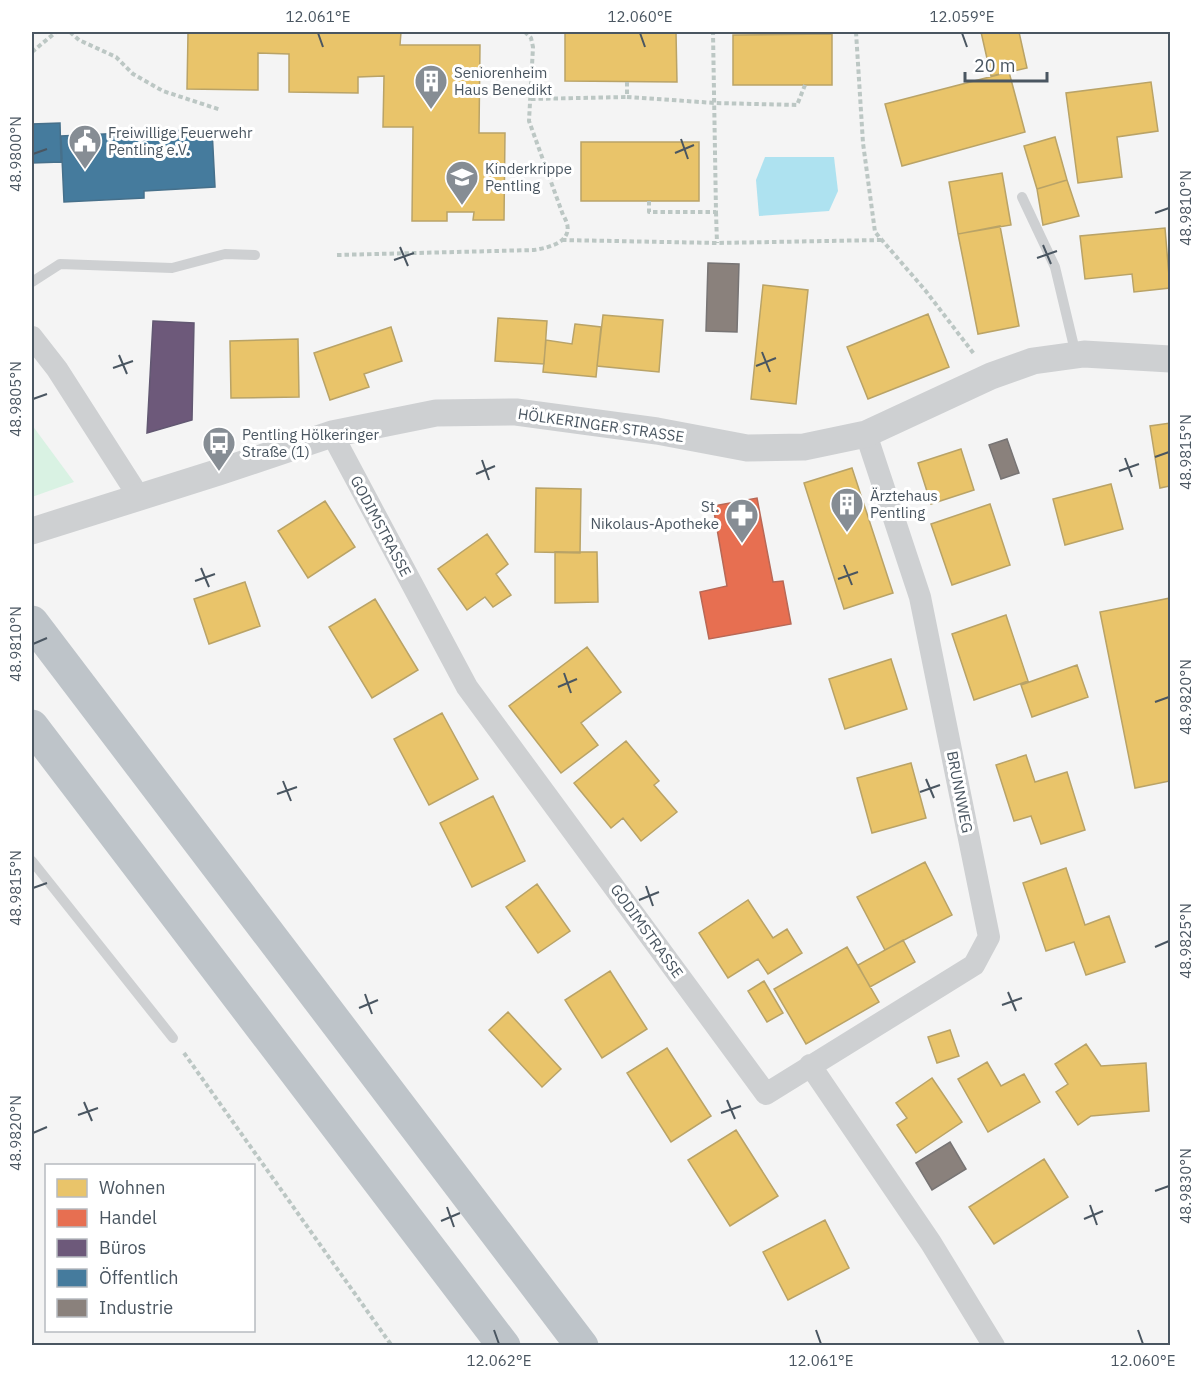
<svg xmlns="http://www.w3.org/2000/svg" width="1202" height="1377" font-family="'IBM Plex Sans',sans-serif">
<rect width="100%" height="100%" fill="#f4f4f4"/>
<path fill="#d9f2e3" d="M32,425L74,482L32,497Z"/>
<path fill="#aee2f0" d="M765,157H834L838,191L829,211L759,216L756,180Z"/>
<path fill="#e9c46a" stroke="#b9a367" stroke-width="1.5" d="M174,32H401L400,45H480L479,133H505L504,220H473L474,212H447V221H412L413,127H383L384,76L358,77V93L289,92V54L258,53V90L187,89L188,33Z
M565,32H676L677,82L565,81Z
M981,32H1019L1027,68L991,76Z
M832,34V85H733V35Z
M1009,72L1025,132L902,166L885,104Z
M1151,82L1158,131L1117,137L1122,177L1078,183L1066,93Z
M1055,137L1067,180L1037,189L1024,146Z
M581,142H699V201H581Z
M1002,173L1011,225L958,234L949,182Z
M1067,180L1079,216L1043,225L1037,189Z
M1000,226L1019,326L978,334L958,234Z
M1165,228L1170,288L1134,292L1132,274L1085,279L1080,236Z
M763,285L808,290L796,404L751,399Z
M928,314L949,367L868,399L847,347Z
M603,315L663,320L659,372L597,366Z
M498,318L547,321L544,364L495,361Z
M575,324L601,327L596,377L543,372L546,340L572,344Z
M391,327L402,361L364,374L369,387L330,400L314,353Z
M298,339L299,397L231,398L230,341Z
M1170,423V486L1160,488L1150,426Z
M961,449L974,490L931,504L918,463Z
M852,468L893,593L844,609L804,483Z
M1111,484L1123,529L1065,545L1053,499Z
M536,488L581,489L580,553L535,552Z
M325,501L355,547L308,578L278,531Z
M990,504L1010,565L952,585L931,524Z
M487,534L508,564L496,574L511,595L493,607L485,597L467,610L438,569Z
M555,552H597L598,602L555,603Z
M245,582L260,626L209,644L194,599Z
M1170,598V781L1135,788L1100,612Z
M375,599L418,670L372,698L329,627Z
M1006,615L1028,681L974,700L952,634Z
M587,647L621,692L581,723L598,745L561,773L509,706Z
M891,659L907,709L845,729L829,679Z
M1077,665L1088,697L1032,717L1021,685Z
M442,713L478,779L429,805L394,739Z
M626,741L659,781L654,785L677,812L641,841L623,818L611,828L574,783Z
M1026,755L1035,782L1067,772L1085,830L1041,844L1031,816L1014,821L996,765Z
M911,763L926,818L872,833L857,778Z
M493,796L525,861L472,887L440,823Z
M925,862L952,915L885,950L857,897Z
M1066,868L1085,925L1109,916L1125,962L1086,975L1074,942L1046,951L1023,883Z
M537,884L570,931L538,953L506,907Z
M748,900L773,938L787,929L802,953L768,974L758,959L728,978L699,933Z
M903,940L915,962L870,987L858,965Z
M847,947L879,1002L806,1044L774,989Z
M610,971L647,1029L602,1058L565,1000Z
M764,981L783,1013L767,1022L748,991Z
M508,1012L561,1069L542,1087L489,1030Z
M950,1030L959,1056L937,1063L928,1037Z
M1086,1044L1101,1066L1146,1063L1149,1111L1091,1116L1078,1125L1056,1092L1068,1084L1055,1064Z
M667,1048L711,1116L671,1142L627,1073Z
M987,1062L1001,1086L1024,1074L1040,1102L988,1132L958,1079Z
M932,1078L962,1122L916,1153L897,1125L907,1118L896,1103Z
M736,1130L778,1196L730,1226L688,1160Z
M1044,1159L1068,1197L994,1244L969,1207Z
M825,1220L849,1268L788,1300L763,1252Z"/>
<path fill="#e76f51" stroke="#b86856" stroke-width="1.5" d="M757,498L773,582L783,581L791,624L709,639L700,592L727,586L713,506Z"/>
<path fill="#6d597a" stroke="#625872" stroke-width="1.5" d="M153,321L194,323L192,420L147,433Z"/>
<path fill="#457b9d" stroke="#46708b" stroke-width="1.5" d="M60,123L61,162L32,163V124Z
M212,129L215,187L144,191V198L64,202L61,136Z"/>
<path fill="#8a817c" stroke="#777474" stroke-width="1.5" d="M708,263L739,264L737,332L706,331Z
M1007,439L1019,473L1001,479L989,445Z
M950,1142L966,1169L932,1190L916,1163Z"/>
<g fill="none" stroke-linecap="round" stroke-linejoin="round">
<path stroke="#bcc7c4" stroke-width="4" stroke-dasharray="4.5 3" stroke-linecap="butt" d="M70,32L79,40L116,57L133,74L163,91L221,110
M856,32L863,143L875,232L925,290L974,354
M32,52L56,32
M627,82V97L715,103L797,105L805,85
M531,99L627,97
M649,201V212H716L713,32
M716,212L717,243
M562,240L717,243L881,240
M337,255L534,250C554,247 578,239 563,215L529,121L533,47L531,38L525,32
M184,1053L392,1346"/>
<path stroke="#ced0d2" stroke-width="10" d="M1022,197L1055,267L1076,355
M32,282L60,264L172,268L225,254L255,255
M32,861L173,1038"/>
<path stroke="#ced0d2" stroke-width="22" d="M32,337L57,369L139,497
M332,434L467,687L766,1094L974,965L989,937L920,597L866,434
M810,1065L931,1243L994,1346"/>
<path stroke="#ced0d2" stroke-width="27" d="M32,531L219,472L332,434L436,413L516,412L657,431L747,448L804,447L866,434L991,376L1033,361L1084,354L1170,359"/>
<path stroke="#bec4c9" stroke-width="33" d="M32,622L582,1346
M32,726L504,1346"/>
</g>
<path fill="none" stroke="#4a5661" stroke-width="2" d="M318,33L323,47M640,33L645,47M962,33L967,47M681,139L688,159M675,153L694,145M33,154L47,149M1155,213L1169,208M1043,245L1051,264M400,247L408,266M1037,258L1057,251M394,260L414,253M762,352L770,372M119,355L127,374M756,366L776,358M113,368L133,361M33,399L47,394M1155,457L1169,452M1125,458L1132,477M482,460L489,480M1119,471L1139,464M476,474L495,466M844,565L852,585M201,568L209,587M838,579L858,572M195,581L215,574M33,644L47,638M564,673L571,693M558,687L577,679M1155,702L1169,697M926,779L934,798M283,781L291,801M920,792L940,785M277,794L297,787M646,886L653,906M33,888L47,883M639,900L659,892M1155,947L1169,941M1008,992L1016,1011M365,994L372,1014M1002,1005L1022,998M359,1008L378,1000M727,1100L735,1119M84,1102L92,1121M721,1113L741,1106M78,1115L98,1108M33,1133L47,1127M1155,1191L1169,1186M1090,1205L1097,1225M447,1207L454,1227M1084,1219L1103,1211M441,1221L460,1213M494,1330L499,1344M816,1330L821,1344M1138,1330L1143,1344"/>
<defs>
<symbol id="building-pin" viewBox="-11 -11 22 30"><path d="M0 17L-7.5 6A9.5 9.5 0 1 1 7.5 6Z" fill="#868d94" stroke="#fff"/><path d="M-4-6H4V6H1V3H-1V6H-4ZM-2.5-4.3h1.7v1.8h-1.7ZM.8-4.3h1.7v1.8H.8ZM-2.5-1h1.7V.8h-1.7ZM.8-1h1.7V.8H.8Z" fill="#fff"/></symbol>
<symbol id="civic-pin" viewBox="-11 -11 22 30"><path d="M0 17L-7.5 6A9.5 9.5 0 1 1 7.5 6Z" fill="#868d94" stroke="#fff"/><path d="M-.6-6.5H3V-4.5H.6V-3L4-1V1h2V6H-6V1h2V-1L-.6-3ZM-1.2 2.5V6h2.4V2.5Z" fill="#fff"/></symbol>
<symbol id="school-pin" viewBox="-11 -11 22 30"><path d="M0 17L-7.5 6A9.5 9.5 0 1 1 7.5 6Z" fill="#868d94" stroke="#fff"/><path d="M0-5L7-2L0 1L-7-2ZM-4 1L0 2.5L4 1V4Q0 6-4 4Z" fill="#fff"/></symbol>
<symbol id="bus-pin" viewBox="-11 -11 22 30"><path d="M0 17L-7.5 6A9.5 9.5 0 1 1 7.5 6Z" fill="#868d94" stroke="#fff"/><path d="M-5-6H5V4H4V6H2V4H-2V6H-4V4H-5ZM-3.5-4V0h7V-4ZM-3.5 1.2v1.5H-2V1.2ZM2 1.2v1.5H3.5V1.2Z" fill="#fff"/></symbol>
<symbol id="pharmacy-pin" viewBox="-11 -11 22 30"><path d="M0 17L-7.5 6A9.5 9.5 0 1 1 7.5 6Z" fill="#868d94" stroke="#fff"/><path d="M-2-6h4v4h4v4h-4v4h-4v-4h-4v-4h4Z" fill="#fff"/></symbol>
</defs>
<g fill-rule="evenodd">
<use href="#building-pin" x="412" y="62" width="38" height="52"/>
<use href="#civic-pin" x="66" y="122" width="38" height="52"/>
<use href="#school-pin" x="443" y="158" width="38" height="52"/>
<use href="#bus-pin" x="200" y="424" width="38" height="52"/>
<use href="#building-pin" x="828" y="485" width="38" height="52"/>
<use href="#pharmacy-pin" x="723" y="496" width="38" height="52"/>
</g>
<g text-anchor="middle" dominant-baseline="central" stroke-width="6" stroke-linejoin="round" paint-order="stroke">
<g font-size="15" fill="#4a5661" stroke="#fff" text-anchor="start">
<text x="454" y="72">Seniorenheim<tspan x="454" dy="17">Haus Benedikt</tspan></text>
<text x="108" y="132">Freiwillige Feuerwehr<tspan x="108" dy="17">Pentling e.V.</tspan></text>
<text x="485" y="168">Kinderkrippe<tspan x="485" dy="17">Pentling</tspan></text>
<text x="242" y="434">Pentling Hölkeringer<tspan x="242" dy="17">Straße (1)</tspan></text>
<text x="870" y="495">Ärztehaus<tspan x="870" dy="17">Pentling</tspan></text>
<text x="719" y="506" text-anchor="end">St.<tspan x="719" dy="17">Nikolaus-Apotheke</tspan></text>
</g>
<g font-size="15" fill="#4a5661" stroke="#fff">
<text transform="translate(601 425) rotate(8)">HÖLKERINGER STRASSE</text>
<text transform="translate(381 526) rotate(62)">GODIMSTRASSE</text>
<text transform="translate(960 792) rotate(79)">BRUNNWEG</text>
<text transform="translate(647 931) rotate(54)">GODIMSTRASSE</text>
</g>
</g>
<rect width="1202" height="1377" fill="none" stroke="#ffffff" stroke-width="66"/>
<rect x="45" y="1164" width="210" height="168" fill="#ffffff" stroke="#b7bbc0" stroke-width="1.5"/>
<rect x="57" y="1179" width="30" height="18" fill="#e9c46a" stroke="#b7bbc0" stroke-width="1.5"/>
<text x="99" y="1194" font-size="18" fill="#4a5661">Wohnen</text>
<rect x="57" y="1209" width="30" height="18" fill="#e76f51" stroke="#b7bbc0" stroke-width="1.5"/>
<text x="99" y="1224" font-size="18" fill="#4a5661">Handel</text>
<rect x="57" y="1239" width="30" height="18" fill="#6d597a" stroke="#b7bbc0" stroke-width="1.5"/>
<text x="99" y="1254" font-size="18" fill="#4a5661">Büros</text>
<rect x="57" y="1269" width="30" height="18" fill="#457b9d" stroke="#b7bbc0" stroke-width="1.5"/>
<text x="99" y="1284" font-size="18" fill="#4a5661">Öffentlich</text>
<rect x="57" y="1299" width="30" height="18" fill="#8a817c" stroke="#b7bbc0" stroke-width="1.5"/>
<text x="99" y="1314" font-size="18" fill="#4a5661">Industrie</text>
<path d="M965 72v9h82v-9" fill="none" stroke="#4a5661" stroke-width="3"/>
<text x="974" y="72" font-size="18" fill="#4a5661" stroke="#ffffff" stroke-width="4.5" paint-order="stroke">20 m</text>
<rect x="33" y="33" width="1136" height="1311" fill="none" stroke="#4a5661" stroke-width="2"/>
<g font-size="15" text-anchor="middle" fill="#4a5661">
<text x="318" y="22">12.061°E</text>
<text x="640" y="22">12.060°E</text>
<text x="962" y="22">12.059°E</text>
<text transform="translate(16 154) rotate(-90)" y="5">48.9800°N</text>
<text transform="translate(1186 208) rotate(-90)" y="5">48.9810°N</text>
<text transform="translate(16 399) rotate(-90)" y="5">48.9805°N</text>
<text transform="translate(1186 452) rotate(-90)" y="5">48.9815°N</text>
<text transform="translate(16 644) rotate(-90)" y="5">48.9810°N</text>
<text transform="translate(1186 697) rotate(-90)" y="5">48.9820°N</text>
<text transform="translate(16 888) rotate(-90)" y="5">48.9815°N</text>
<text transform="translate(1186 941) rotate(-90)" y="5">48.9825°N</text>
<text transform="translate(16 1133) rotate(-90)" y="5">48.9820°N</text>
<text transform="translate(1186 1186) rotate(-90)" y="5">48.9830°N</text>
<text x="499" y="1366">12.062°E</text>
<text x="821" y="1366">12.061°E</text>
<text x="1143" y="1366">12.060°E</text>
</g>
</svg>
